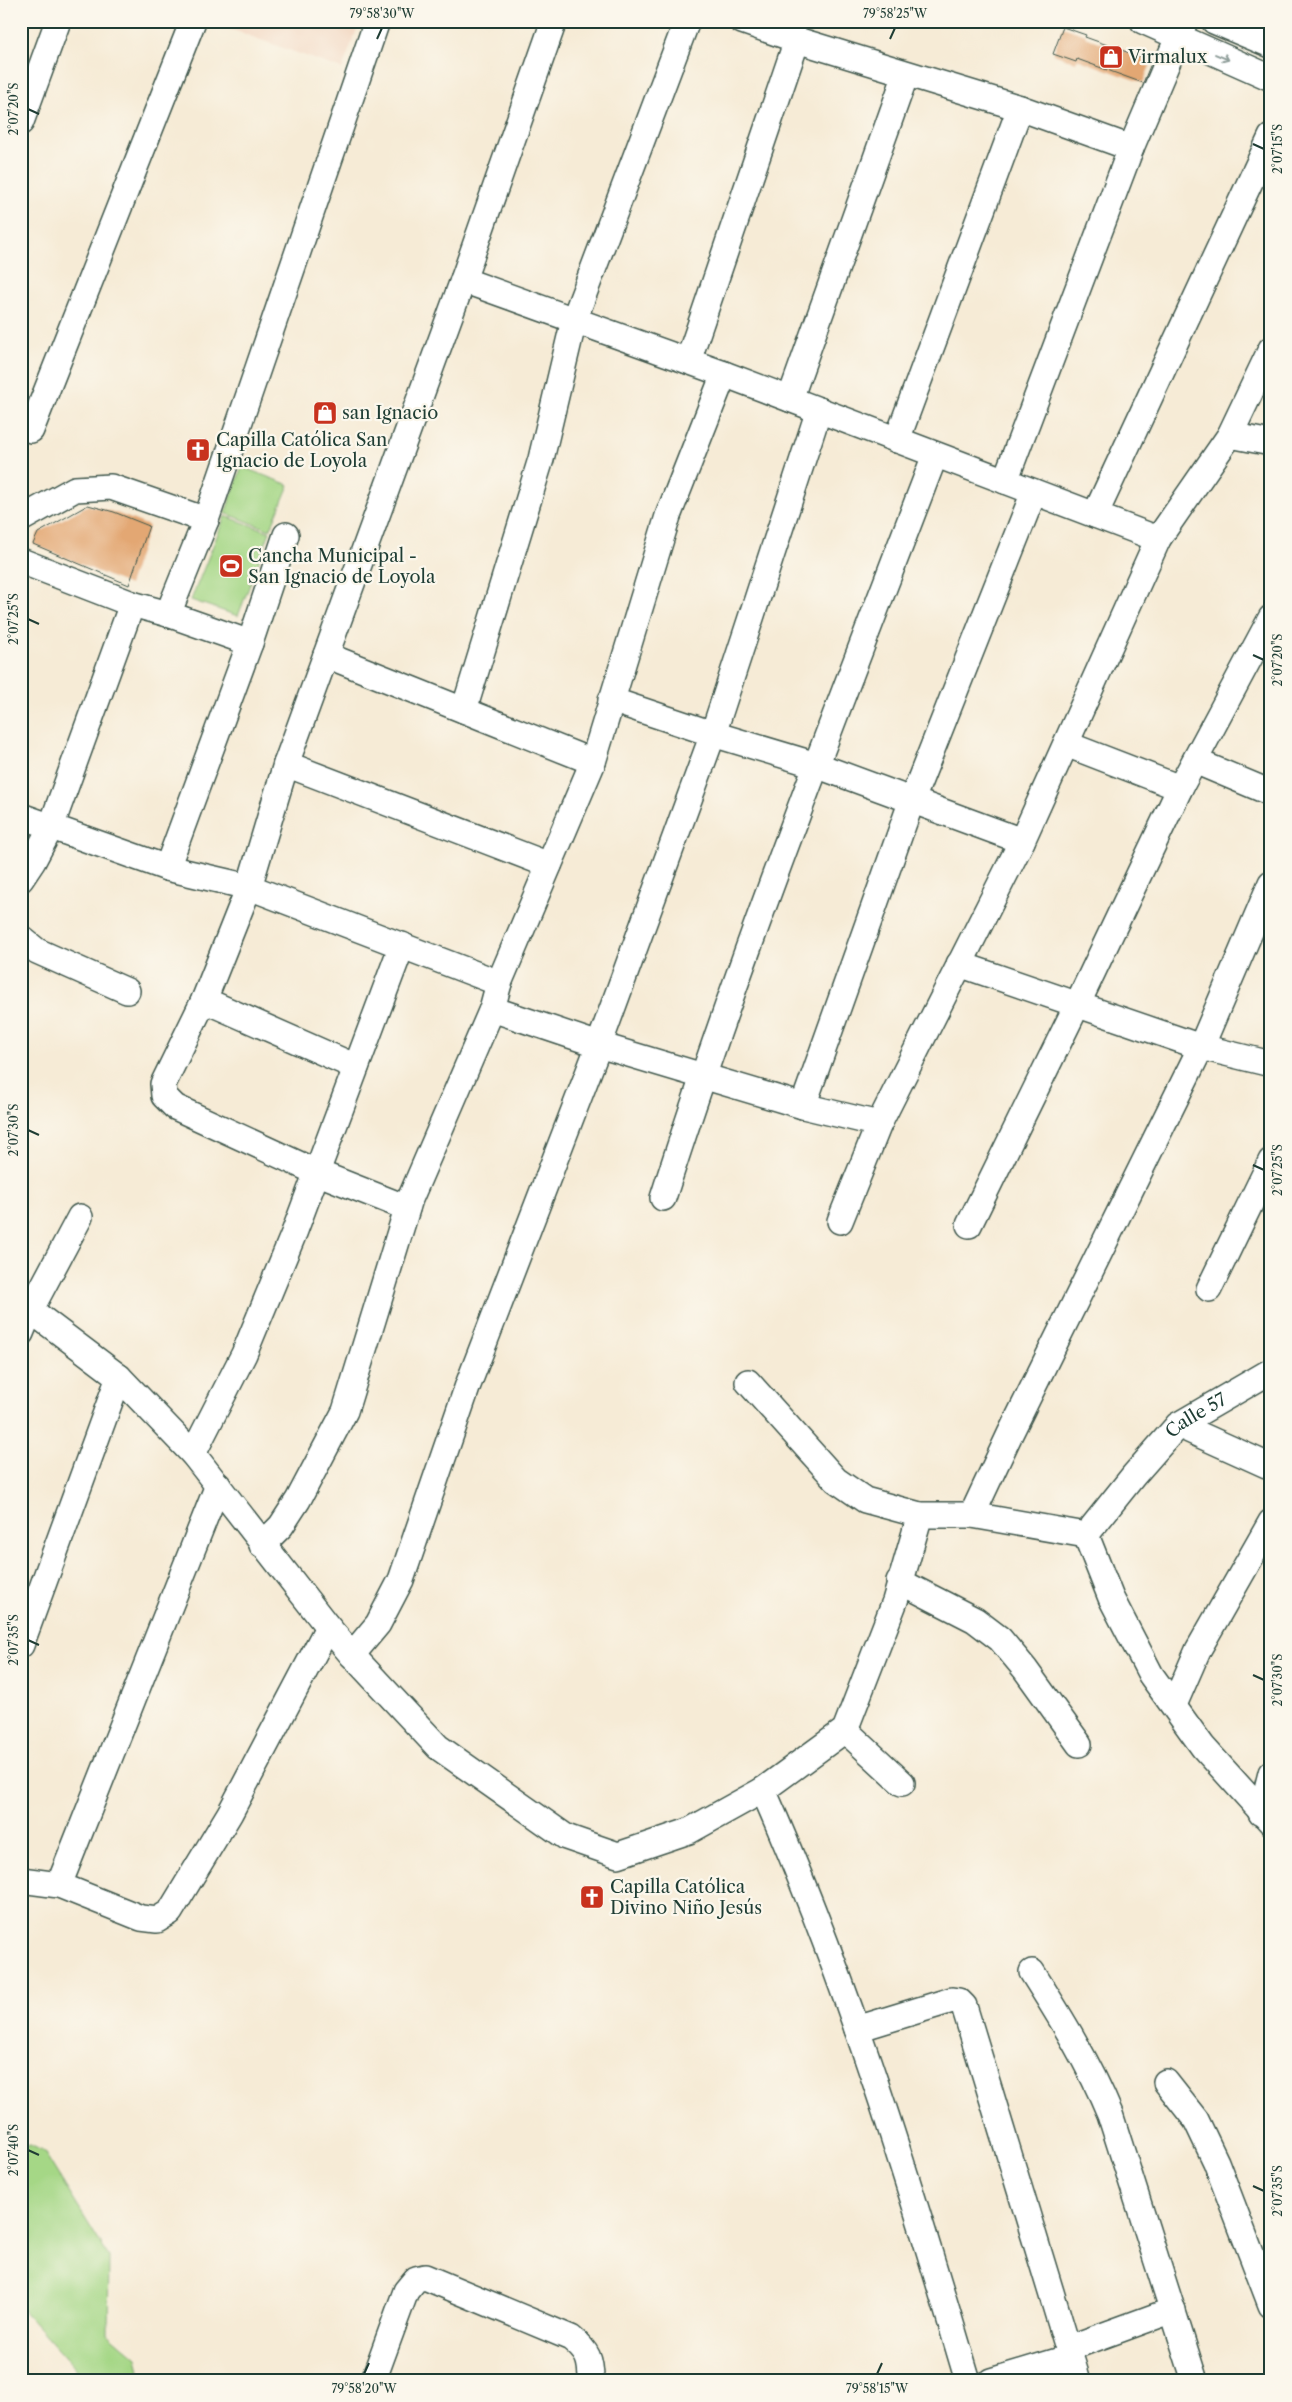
<svg xmlns="http://www.w3.org/2000/svg" width="1292" height="2402" font-family="'Libre Caslon Text',serif">
<rect width="100%" height="100%" fill="#fbf7ec"/>
<filter id="ink" filterUnits="userSpaceOnUse"><feTurbulence type="fractalNoise" baseFrequency=".02" numOctaves="2"/><feDisplacementMap in="SourceGraphic" scale="10" xChannelSelector="R" yChannelSelector="G"/><feConvolveMatrix kernelMatrix="1 2 1 2 8 2 1 2 1" color-interpolation-filters="sRGB"/></filter>
<filter id="wash" filterUnits="userSpaceOnUse"><feTurbulence type="fractalNoise" baseFrequency=".0096" numOctaves="4" result="noise"/><feDisplacementMap in="SourceGraphic" scale="20" xChannelSelector="R" yChannelSelector="G"/><feGaussianBlur stdDeviation="1.12" result="paint"/><feColorMatrix in="noise" values="0 0 0 0 0 0 0 0 0 0 0 0 0 0 0 0 0 1.4 0 .05"/><feComposite in="paint" operator="in"/></filter>
<g filter="url(#wash)">
<rect width="100%" height="100%" fill="#f6ebd6"/>
<path fill="#f2d4be" d="M208,21H360L342,69Z"/>
<path fill="#a5d786" stroke="#628a5d" d="M242,467L289,485L270,530L225,513Z
M225,516L270,532L238,616L191,600Z
M21,2145H30L44,2152L109,2257L108,2333L137,2358L140,2370L130,2381H87L21,2308Z"/>
<g id="blocks">
<path fill="#e3a773" d="M1063,27L1086,35L1085,37L1152,61L1143,83L1077,59L1076,62L1053,54Z
M88,505L114,512L149,526L129,585L33,544L38,533Z"/>
</g>
</g>
<g filter="url(#ink)">
<use href="#blocks" fill-opacity="0" stroke="#3f574c" stroke-width="1"/>
<g fill="none" stroke-linecap="round" stroke-linejoin="round">
<defs>
<g id="minor">
<path d="M742,21L797,40L1020,108L1131,148"/>
<path d="M1143,21L1271,78"/>
<path d="M1214,21L1271,45"/>
<path d="M21,122L58,21"/>
<path d="M463,280L724,374L1158,539"/>
<path d="M688,361L797,40"/>
<path d="M790,399L906,74"/>
<path d="M31,430L193,21"/>
<path d="M1230,435L1271,443"/>
<path d="M897,440L1020,108"/>
<path d="M1005,481L1131,148L1185,21"/>
<path d="M1095,515L1271,137"/>
<path d="M21,519L75,489L111,487L206,520"/>
<path d="M21,561L132,604L168,614L250,643"/>
<path d="M168,614L206,520L377,21"/>
<path d="M326,655L593,762"/>
<path d="M611,700L713,734L816,765L1022,841"/>
<path d="M464,710L541,459L574,320L687,21"/>
<path d="M1066,744L1180,788"/>
<path d="M1195,761L1271,793"/>
<path d="M286,764L549,865"/>
<path d="M21,816L167,868L249,887L499,983"/>
<path d="M167,868L250,643L286,535"/>
<path d="M21,879L33,861L51,827L132,604"/>
<path d="M21,938L37,951L127,991"/>
<path d="M959,964L1201,1047L1271,1064"/>
<path d="M204,1000L356,1067"/>
<path d="M492,1009L599,1045L803,1106L879,1124L1022,841L1158,539L1230,435L1271,349"/>
<path d="M803,1106L912,800L1034,492"/>
<path d="M663,1198C743,947 841,701 935,455"/>
<path d="M407,1208L316,1172L175,1107L164,1096L163,1084L204,1000L249,887L286,764L463,280L554,21"/>
<path d="M840,1221L879,1124"/>
<path d="M969,1225L1077,1005L1180,788L1271,618"/>
<path d="M1209,1289L1271,1161"/>
<path id="s1" d="M21,1303L119,1377L193,1454L328,1627L352,1655L438,1747L566,1837L618,1855L689,1831L763,1790L845,1730L895,1601L920,1515H972L1086,1535L1134,1475L1178,1425L1271,1371"/>
<path d="M21,1333L31,1309L80,1217"/>
<path d="M748,1382L836,1480L865,1500L920,1515"/>
<path d="M1178,1425L1271,1467"/>
<path d="M193,1454L244,1354L294,1233L402,945"/>
<path d="M972,1515L1010,1434L1201,1047L1271,883"/>
<path d="M1086,1535L1111,1598L1151,1675L1203,1747L1271,1822"/>
<path d="M262,1545L281,1526L298,1500L345,1411L410,1199L492,1009L499,983L593,762L668,516L724,374"/>
<path d="M899,1581L975,1620L1000,1639L1025,1669L1079,1744"/>
<path d="M21,1645L119,1377"/>
<path d="M352,1655L378,1624L401,1580L468,1385L599,1045L713,734L819,410"/>
<path d="M1174,1705L1198,1650L1271,1522"/>
<path d="M845,1730L902,1783"/>
<path d="M763,1790C848,1981 909,2181 968,2381"/>
<path d="M1261,1813L1271,1773"/>
<path d="M21,1880L59,1885L141,1918L157,1920L170,1912L230,1813L328,1627"/>
<path d="M59,1885L218,1485"/>
<path d="M1032,1972C1061,2018 1089,2063 1110,2114L1195,2381"/>
<path d="M857,2029L952,2000L959,2001L964,2006L1078,2381"/>
<path d="M1166,2082L1196,2120L1216,2162L1271,2305"/>
<path d="M1069,2348L1173,2310"/>
<path d="M373,2381L406,2291L416,2279L425,2277L571,2338C588,2352 591,2359 591,2381"/>
<path d="M991,2381L1071,2357"/>
</g>
</defs>
<use href="#minor" stroke="#3f574c" stroke-width="28"/>
<use href="#minor" stroke="#fff" stroke-width="25"/>
</g>
<defs><path id="oneway-shaft" d="M-6 0H5M1.5-3L5.5 0L1.5 3" fill="none" stroke-width="1.6" stroke-linecap="round" stroke-linejoin="round" transform="scale(1.25)"/></defs>
<use stroke="#8f9e9a" href="#oneway-shaft" transform="translate(1222 57) rotate(23)"/>
</g>
<path fill="none" stroke="#1f3d34" stroke-width="2" d="M377,39L382,28M890,39L895,28M28,109L39,114M1253,144L1264,149M28,619L39,624M1253,655L1264,660M28,1130L39,1135M1253,1165L1264,1170M28,1640L39,1645M1253,1675L1264,1680M28,2150L39,2155M1253,2186L1264,2191M364,2374L369,2363M877,2374L882,2363"/>
<defs>
<symbol id="shop-square" viewBox="-11 -11 22 22"><rect x="-9" y="-9" width="18" height="18" rx="4" fill="#c8321e" stroke="#fbf7ec"/><path d="M-5-2.5h2.3a2.7 3.5 0 0 1 5.4 0H5L5.5 6h-11ZM-1.5-2.5h3a1.5 2.3 0 0 0-3 0Z" fill="#fff"/></symbol>
<symbol id="church-square" viewBox="-11 -11 22 22"><rect x="-9" y="-9" width="18" height="18" rx="4" fill="#c8321e" stroke="#fbf7ec"/><path d="M-1.2-6h2.4v3.5h3.3v2.4h-3.3V6h-2.4V-.1h-3.3v-2.4h3.3Z" fill="#fff"/></symbol>
<symbol id="stadium-square" viewBox="-11 -11 22 22"><rect x="-9" y="-9" width="18" height="18" rx="4" fill="#c8321e" stroke="#fbf7ec"/><path d="M0-5a6.5 5 0 1 0 0 10a6.5 5 0 1 0 0-10ZM-3.5-1.8h7v3.6h-7Z" fill="#fff"/></symbol>
</defs>
<g fill-rule="evenodd">
<use href="#shop-square" x="1097" y="43" width="28" height="28"/>
<use href="#shop-square" x="311" y="399" width="28" height="28"/>
<use href="#church-square" x="184" y="436" width="28" height="28"/>
<use href="#stadium-square" x="217" y="552" width="28" height="28"/>
<use href="#church-square" x="578" y="1883" width="28" height="28"/>
</g>
<g text-anchor="middle" dominant-baseline="central" stroke-width="4.5" stroke-linejoin="round" paint-order="stroke">
<g font-size="18" fill="#1f3d34" stroke="#fbf7ec" text-anchor="start">
<text x="1128" y="57">Virmalux</text>
<text x="342" y="413">san Ignacio</text>
<text x="216" y="440">Capilla Católica San<tspan x="216" dy="21">Ignacio de Loyola</tspan></text>
<text x="248" y="556">Cancha Municipal -<tspan x="248" dy="21">San Ignacio de Loyola</tspan></text>
<text x="610" y="1887">Capilla Católica<tspan x="610" dy="21">Divino Niño Jesús</tspan></text>
</g>
<g font-size="18" fill="#1f3d34" stroke="#fbf7ec">
<text stroke="none"><textPath href="#s1" startOffset="1644">Calle 57</textPath></text>
</g>
</g>
<rect width="1292" height="2402" fill="none" stroke="#fbf7ec" stroke-width="55"/>
<rect x="28" y="28" width="1236" height="2346" fill="none" stroke="#1f3d34" stroke-width="2"/>
<g font-size="12" text-anchor="middle" fill="#1f3d34">
<text x="382" y="18">79°58'30"W</text>
<text x="895" y="18">79°58'25"W</text>
<text transform="translate(14 109) rotate(-90)" y="4">2°07'20"S</text>
<text transform="translate(1278 149) rotate(-90)" y="4">2°07'15"S</text>
<text transform="translate(14 619) rotate(-90)" y="4">2°07'25"S</text>
<text transform="translate(1278 660) rotate(-90)" y="4">2°07'20"S</text>
<text transform="translate(14 1130) rotate(-90)" y="4">2°07'30"S</text>
<text transform="translate(1278 1170) rotate(-90)" y="4">2°07'25"S</text>
<text transform="translate(14 1640) rotate(-90)" y="4">2°07'35"S</text>
<text transform="translate(1278 1680) rotate(-90)" y="4">2°07'30"S</text>
<text transform="translate(14 2150) rotate(-90)" y="4">2°07'40"S</text>
<text transform="translate(1278 2191) rotate(-90)" y="4">2°07'35"S</text>
<text x="364" y="2393">79°58'20"W</text>
<text x="877" y="2393">79°58'15"W</text>
</g>
</svg>
